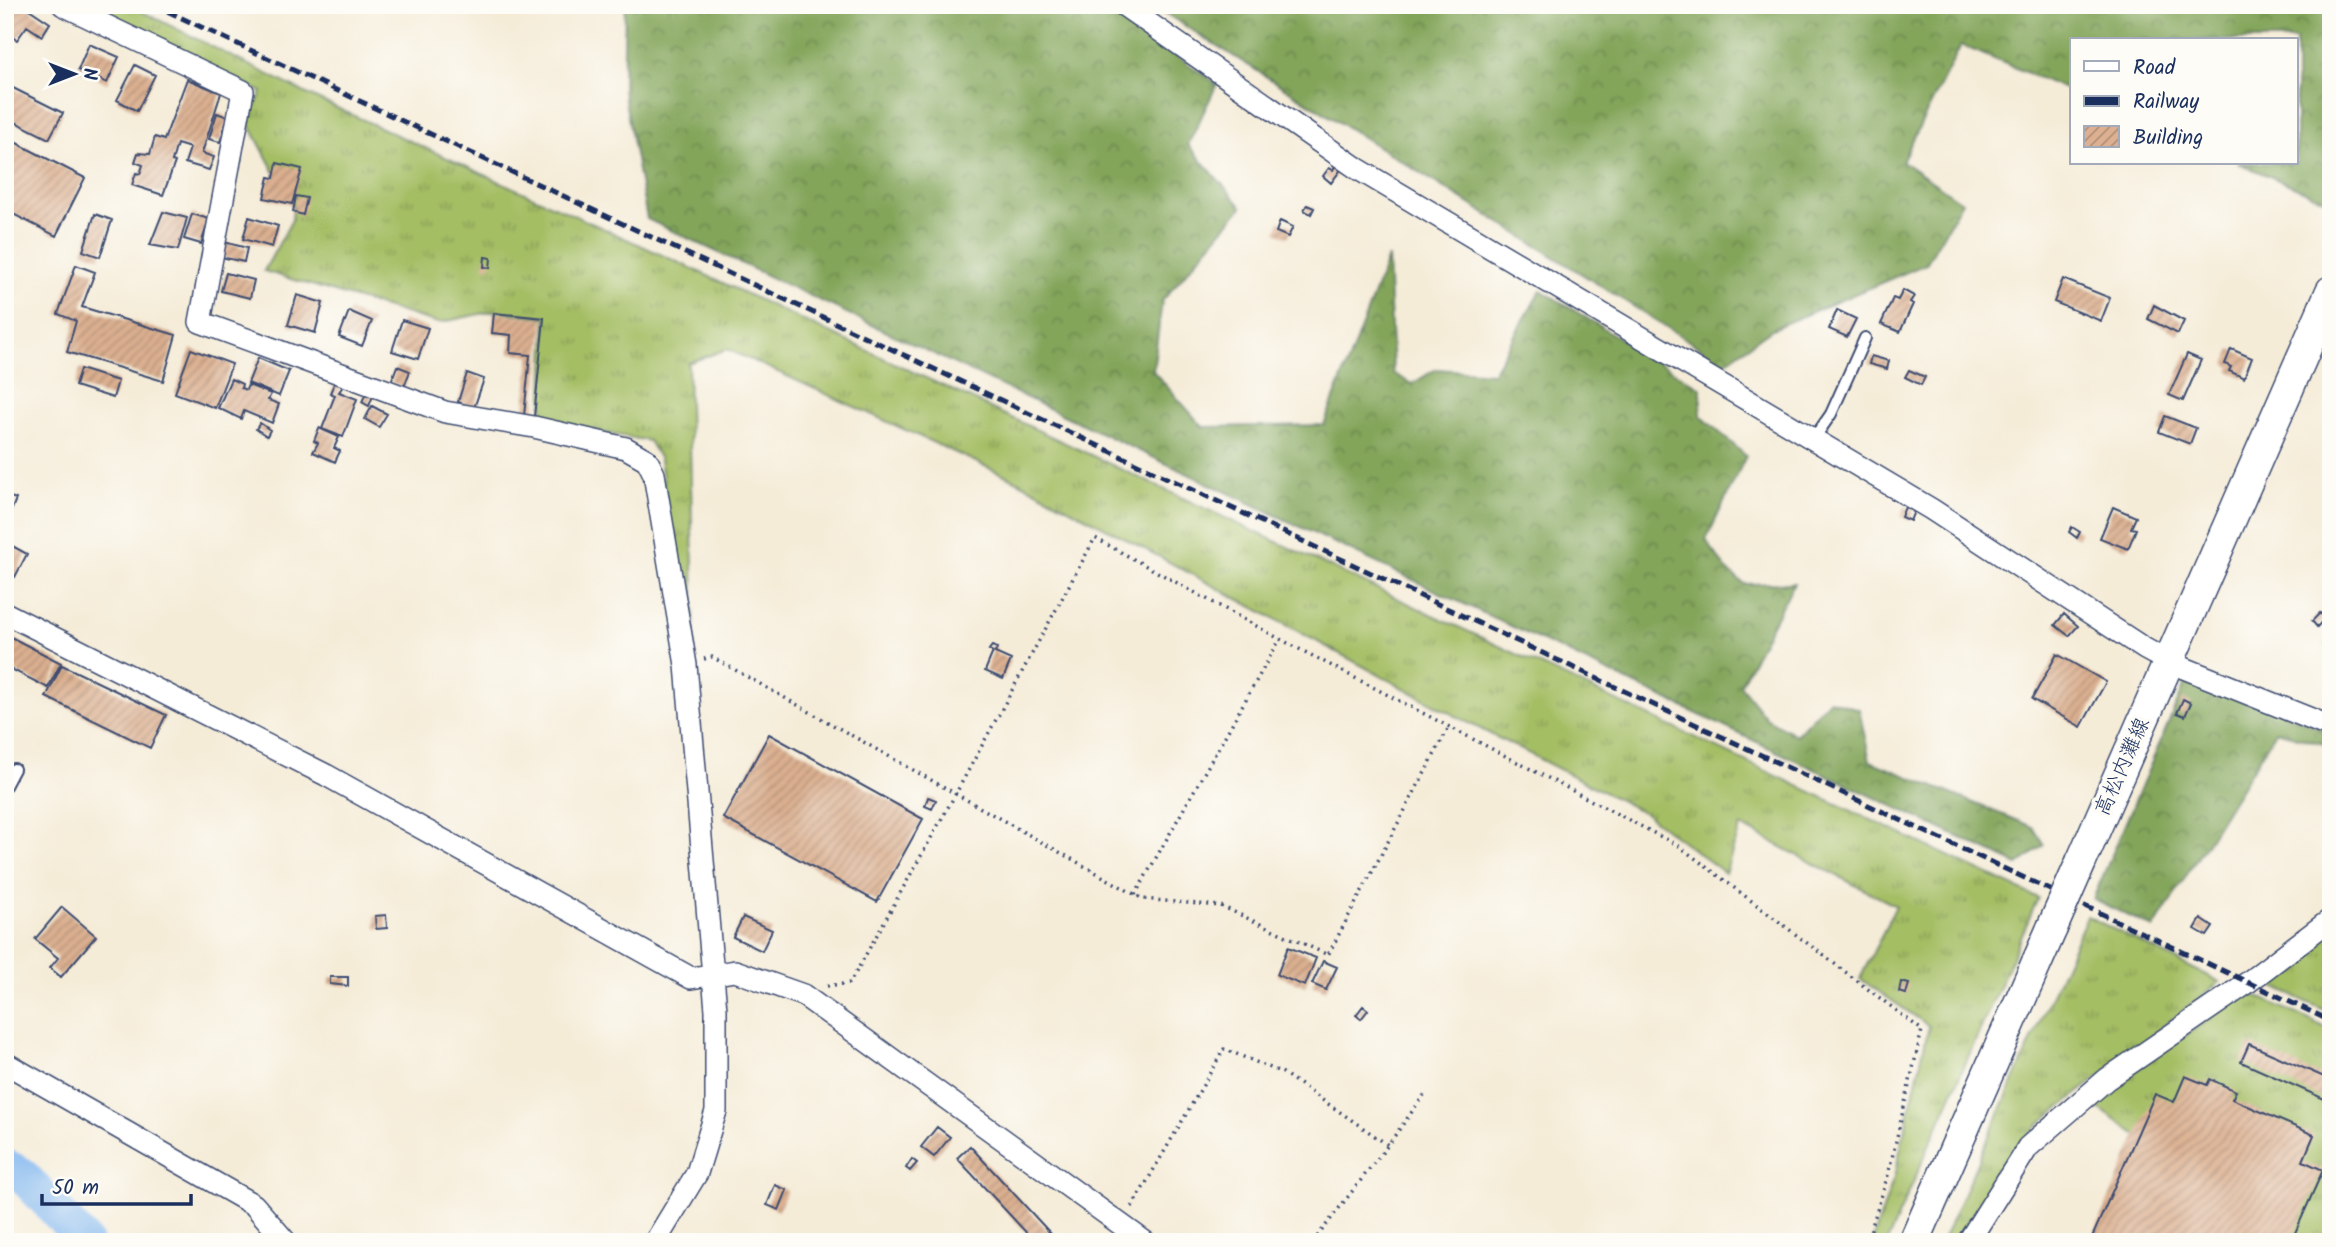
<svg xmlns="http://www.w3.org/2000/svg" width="2336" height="1247" font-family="Kalam,'Klee One',sans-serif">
<defs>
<pattern id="grass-tufts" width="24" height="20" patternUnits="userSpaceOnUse" patternTransform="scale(1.75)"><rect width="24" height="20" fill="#a4be64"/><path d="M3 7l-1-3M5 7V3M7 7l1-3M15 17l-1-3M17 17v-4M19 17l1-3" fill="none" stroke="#859b56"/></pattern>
<pattern id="forest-crowns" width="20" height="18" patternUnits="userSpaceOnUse" patternTransform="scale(1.75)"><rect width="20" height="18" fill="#83a55a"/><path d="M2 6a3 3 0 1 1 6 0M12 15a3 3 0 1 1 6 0" fill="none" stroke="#6a874e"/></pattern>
<pattern id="building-hatch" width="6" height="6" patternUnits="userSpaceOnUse" patternTransform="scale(1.75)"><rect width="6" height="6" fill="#dcb090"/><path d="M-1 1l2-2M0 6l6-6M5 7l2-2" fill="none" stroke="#b29079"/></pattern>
</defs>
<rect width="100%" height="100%" fill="#fdfcf7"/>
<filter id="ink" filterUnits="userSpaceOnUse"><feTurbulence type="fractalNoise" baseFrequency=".0143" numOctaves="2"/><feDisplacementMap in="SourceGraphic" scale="14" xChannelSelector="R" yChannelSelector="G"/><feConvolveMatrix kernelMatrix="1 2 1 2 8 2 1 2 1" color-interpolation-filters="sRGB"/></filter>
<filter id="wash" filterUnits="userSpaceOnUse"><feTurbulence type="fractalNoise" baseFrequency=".00686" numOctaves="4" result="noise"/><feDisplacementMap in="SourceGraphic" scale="28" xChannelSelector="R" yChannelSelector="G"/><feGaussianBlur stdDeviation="1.57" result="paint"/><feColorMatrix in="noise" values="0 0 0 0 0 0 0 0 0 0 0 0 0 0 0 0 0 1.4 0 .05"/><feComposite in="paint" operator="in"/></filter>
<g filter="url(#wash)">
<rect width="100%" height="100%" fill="#f5ecd8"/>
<path fill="url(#grass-tufts)" stroke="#607661" stroke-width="2" d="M76,5H129L317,99L693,269L2038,898L1887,1242H1872L1894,1177L1929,1026L1860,979L1896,906L1741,826L1725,873L1643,812L1467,722L1020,482L727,349L688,363L695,646L686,637L660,459L649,441L542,422L546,317L494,311L438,323L264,271L292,220L293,207L248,122L262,92Z
M2087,916L2220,982L2040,1123L2003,1166L1959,1242H1942Z
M2331,928V1013L2263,982Z
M2248,992L2331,1030V1242H2143L2190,1172L2090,1102Z"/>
<path fill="url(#forest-crowns)" stroke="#4f6a5c" stroke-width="2" d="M625,5H1104L1217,84L1188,145L1242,207L1162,301L1153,371L1203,427L1324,425L1388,257L1393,373L1412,384L1436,369L1493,373L1541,290L1701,388V416L1746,456L1706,540L1726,569L1744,584L1794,583L1740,685L1767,719L1796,735L1829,700L1859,709L1870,761L2033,827L2044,845L2018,865L647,219L623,90Z
M1152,5H2331V202L2238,163H2296V40H2072V92L1961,45L1902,161L1962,202L1926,264L1772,329L1724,363Z
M2189,675L2331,732V746L2276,731L2154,928L2093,899Z"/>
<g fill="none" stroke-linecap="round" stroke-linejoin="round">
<path stroke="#80b6ef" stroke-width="35" d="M5,1166L21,1174L85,1242"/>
</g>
<g id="blocks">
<path fill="url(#building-hatch)" d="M18,5H23L50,23L42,36L27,26L17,40L5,33V24Z
M89,44L119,57L107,83L78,70Z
M135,65L155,75L137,111L117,100Z
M187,79L221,93L202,153L214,157L209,170L185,163L190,148L177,144L172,161L175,162L163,195L132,185L136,173L140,174L143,165L135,162L138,153L150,154L155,137L164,140Z
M5,84L63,113L49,139L5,117Z
M217,113L228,117L220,142L209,139Z
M5,137L85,178L56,236L5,210Z
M277,163L302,169L292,204L264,198L269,177L274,178Z
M1336,164L1342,168L1331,183L1323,176L1329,168L1333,170Z
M296,196L307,198L303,215L293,212Z
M1307,205L1314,208L1311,214L1304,210Z
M163,212L187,218L178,250L150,245Z
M95,214L112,220L100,257L83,251Z
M192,214L209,219L201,244L184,239Z
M249,217L278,226L272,247L243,239Z
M1280,221L1293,227L1288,237L1276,232Z
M224,242L247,248L244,262L221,257Z
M485,257L491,258L490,268L484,267Z
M76,265L95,272L82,307L176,335L163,381L67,352L76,321L58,314Z
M226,273L254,280L250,298L221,291Z
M2063,279L2110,298L2101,321L2054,302Z
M1903,290L1914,296L1910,302L1913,304L1900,332L1881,324L1893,298L1898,300Z
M297,295L323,303L315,333L288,325Z
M2154,305L2184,321L2178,334L2148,319Z
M1837,310L1856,319L1847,337L1829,329Z
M349,311L372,321L362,346L339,337Z
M494,313L544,318L534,417L524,416L530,355L510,353L511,335L492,333Z
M402,320L428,328L418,359L392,351Z
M191,349L232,364L215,408L175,393Z
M2231,349L2252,358L2244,378L2229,371L2231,367L2225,364Z
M2187,354L2201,360L2183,401L2169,395Z
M1871,356L1889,361L1887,369L1869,364Z
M258,358L289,371L279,396L248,383Z
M397,366L410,371L404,387L391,382Z
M80,369L118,381L113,398L75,386Z
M1909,370L1925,377L1921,385L1905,377Z
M467,373L484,379L474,408L458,402Z
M231,379L242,384L241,388L246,390L248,385L271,394L268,400L279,404L272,423L244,411L241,419L218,408Z
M336,379L345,383L339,392L357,399L343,437L322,429L335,395L330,393Z
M367,390L374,393L369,406L362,402Z
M372,406L387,414L379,427L365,419Z
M2165,416L2196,428L2190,444L2159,432Z
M260,423L270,430L267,436L256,429Z
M319,428L339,437L334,448L340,451L335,462L313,452L318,443L314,441Z
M8,496L16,499L5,526V503Z
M1905,507L1914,511L1910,521L1901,517Z
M2113,507L2136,517L2131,528L2136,529L2128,549L2100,538Z
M2072,527L2080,532L2077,538L2069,532Z
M5,542L27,554L15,577L5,572Z
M2320,613L2325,618L2317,627L2312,621Z
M2064,614L2078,626L2069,636L2055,625Z
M5,634L61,663L48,688L5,666Z
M2331,637V651L2324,644Z
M992,646L997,648L995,653L1011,660L1003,679L985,671L993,652L989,650Z
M2057,654L2106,682L2081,727L2032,699Z
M62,665L166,715L150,748L46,697Z
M2183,699L2191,703L2185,716L2177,713Z
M769,734L923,819L877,902L723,818Z
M928,797L936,800L932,809L925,806Z
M62,907L96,936L61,977L50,968L58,958L35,939Z
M386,915L387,928L376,929L375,916Z
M743,917L772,930L762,951L733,937Z
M2201,919L2213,927L2207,936L2195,929Z
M1288,947L1316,958L1305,986L1277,975Z
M1323,961L1337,967L1326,990L1312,984Z
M330,977H348V986L330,984Z
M1901,982L1909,984L1906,994L1899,992Z
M1363,1006L1368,1010L1361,1019L1356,1015Z
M2249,1044L2331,1080V1102L2241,1062Z
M2185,1076L2207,1085L2210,1079L2236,1091L2232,1099L2314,1135L2303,1161L2323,1170L2291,1242H2090L2155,1094L2174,1102Z
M937,1127L950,1137L934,1157L921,1147Z
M970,1146L1051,1234L1042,1242H1035L957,1158Z
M912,1159L917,1163L910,1171L906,1168Z
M775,1185L787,1190L779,1210L767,1205Z"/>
</g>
</g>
<g filter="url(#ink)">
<use href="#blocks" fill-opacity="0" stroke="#3c4b70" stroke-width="2"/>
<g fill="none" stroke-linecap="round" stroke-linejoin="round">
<defs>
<path id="lane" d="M1813,440L1831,414L1865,338
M5,786L14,769"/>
<path id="street" d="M63,5L243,91L200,322L445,412L534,427L626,448L647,460L654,474L686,665L716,1010V1111L697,1173L655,1242
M1123,5L1358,169L1931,509L2145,649L2169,662L2331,727
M5,613L326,775L691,978L735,971L803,995L1145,1242
M5,1063L254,1205L286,1242
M1968,1242L2028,1147L2107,1079L2247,983L2331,919"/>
<path id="secondary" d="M2081,862L2331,291
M1914,1242L2052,928"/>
</defs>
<use href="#lane" stroke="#3c4b70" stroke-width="14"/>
<use href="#street" stroke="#3c4b70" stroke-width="24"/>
<use href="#secondary" stroke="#3c4b70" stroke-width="33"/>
<path stroke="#3c4b70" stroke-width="3.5" stroke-dasharray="2 5" stroke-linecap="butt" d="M704,659L712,657L1143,899L1221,906L1328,955L1449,727
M1135,895L1280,639
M827,986L850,983L955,795L1095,538L1280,639L1679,846L1922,1030L1888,1175L1867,1242
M1132,1207L1224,1049L1283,1073L1388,1145L1424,1095
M1313,1242L1388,1145"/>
<use href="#lane" stroke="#fff" stroke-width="10"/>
<use href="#street" stroke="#fff" stroke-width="21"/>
<use href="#secondary" stroke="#fff" stroke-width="30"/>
<path stroke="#1b2f5e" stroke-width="5" stroke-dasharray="10 5" stroke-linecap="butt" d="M154,5L2331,1021"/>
<defs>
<path id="secondary-bridge" d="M2052,928L2081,862"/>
</defs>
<use href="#secondary-bridge" stroke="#3c4b70" stroke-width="33" stroke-linecap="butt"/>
<use href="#secondary-bridge" stroke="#fff" stroke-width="30"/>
</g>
</g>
<g text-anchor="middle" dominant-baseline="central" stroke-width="7" stroke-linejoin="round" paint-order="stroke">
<g font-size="21" fill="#1b2f5e" stroke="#fdfcf7">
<text transform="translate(2123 767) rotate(-66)">高松内灘線</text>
</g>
</g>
<rect width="2336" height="1247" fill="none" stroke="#fdfcf7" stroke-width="28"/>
<rect x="2070" y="38" width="228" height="126" fill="#fdfcf7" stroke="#a3aaba" stroke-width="2"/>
<rect x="2084" y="61" width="35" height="10" fill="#ffffff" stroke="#a3aaba" stroke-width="2"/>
<text x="2133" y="74" font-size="21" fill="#1b2f5e">Road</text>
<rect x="2084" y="96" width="35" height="10" fill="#1b2f5e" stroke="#a3aaba" stroke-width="2"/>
<text x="2133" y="108" font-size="21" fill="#1b2f5e">Railway</text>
<rect x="2084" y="126" width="35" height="21" fill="url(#building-hatch)" stroke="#a3aaba" stroke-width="2"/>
<text x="2133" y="144" font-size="21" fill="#1b2f5e">Building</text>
<g transform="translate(74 74) rotate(90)" stroke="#fdfcf7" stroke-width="5" paint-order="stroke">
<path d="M0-5L12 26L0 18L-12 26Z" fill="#1b2f5e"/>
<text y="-10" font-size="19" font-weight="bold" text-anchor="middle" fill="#1b2f5e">N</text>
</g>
<path d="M42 1194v10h149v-10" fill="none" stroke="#1b2f5e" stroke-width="3.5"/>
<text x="52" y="1194" font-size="21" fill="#1b2f5e" stroke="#fdfcf7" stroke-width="5" paint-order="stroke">50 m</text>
</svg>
